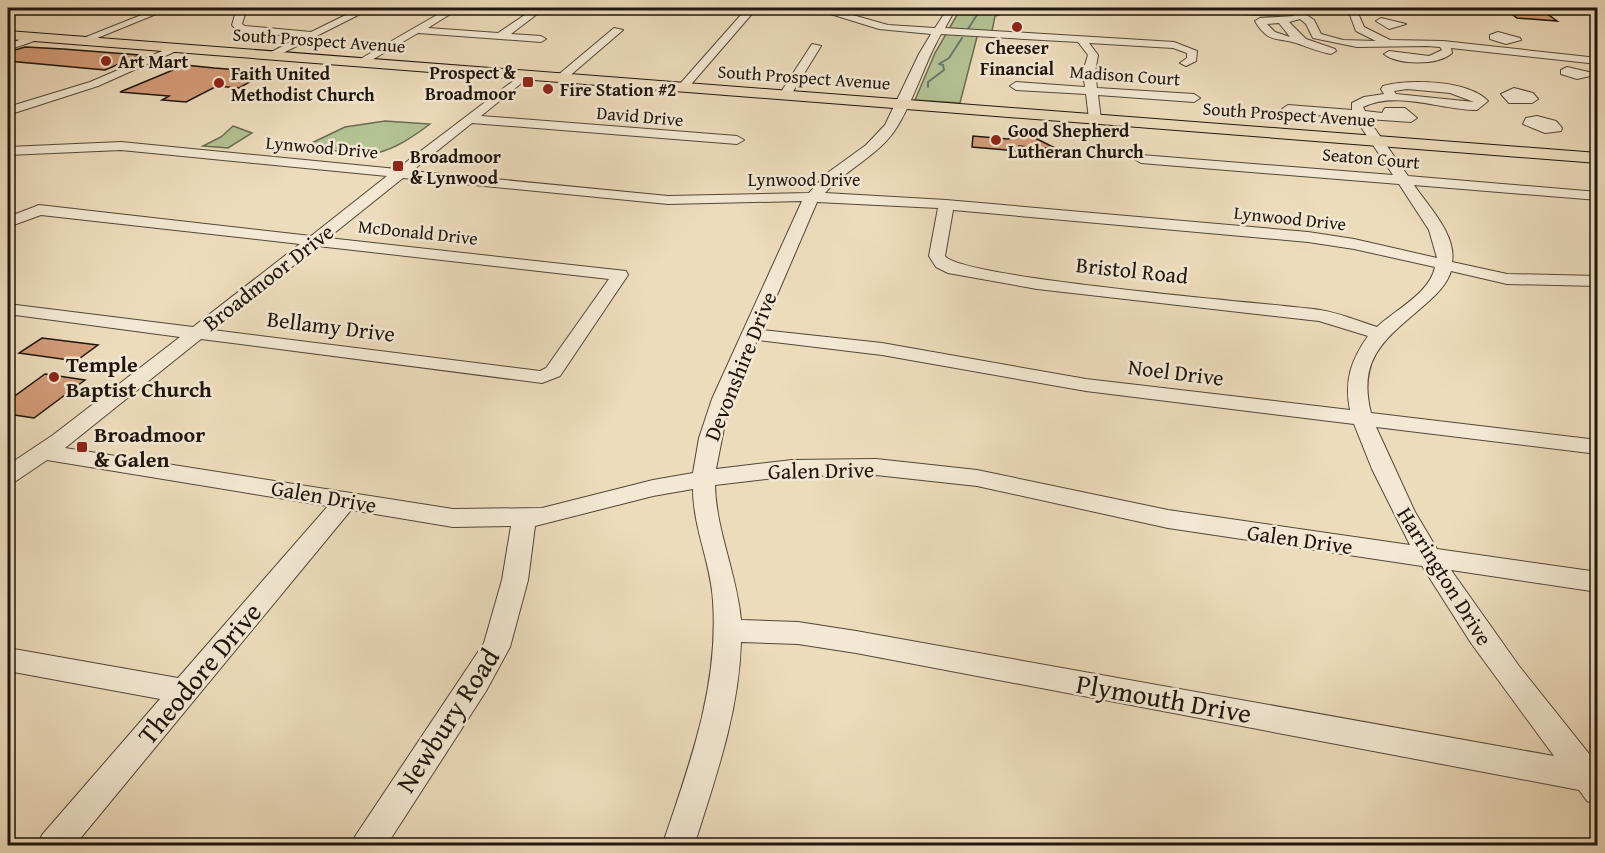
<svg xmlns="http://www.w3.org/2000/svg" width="1605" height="853" font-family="'Gentium Book Plus',serif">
<rect width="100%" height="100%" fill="#eddcbc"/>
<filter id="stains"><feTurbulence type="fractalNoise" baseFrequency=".00333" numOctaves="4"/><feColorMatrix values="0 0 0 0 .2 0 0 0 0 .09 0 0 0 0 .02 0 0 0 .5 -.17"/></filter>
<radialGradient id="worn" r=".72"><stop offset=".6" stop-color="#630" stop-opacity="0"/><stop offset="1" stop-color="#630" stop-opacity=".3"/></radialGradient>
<path fill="#b4c294" stroke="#696c50" stroke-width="1.5" d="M961,8H1004L999,15L995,16L992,31L978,33L960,103L915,100L935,53Z
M1128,8H1285L1291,17L1147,9Z
M385,121L430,124C414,136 397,148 377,153L299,149L345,127Z
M233,126L252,133L228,148L203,146L221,137Z"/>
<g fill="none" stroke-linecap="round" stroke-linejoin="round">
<path stroke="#687871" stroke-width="2" d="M968,29L980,10
M928,87V82L944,70L943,65L939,64L949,58L962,38"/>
</g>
<path fill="#d49c79" stroke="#1e150c" stroke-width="1.5" d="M1504,8H1539L1557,21L1517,18Z
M25,47L63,49L140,55L105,70L8,61V52Z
M185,65L214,68L267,72L239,88L217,86L186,102L162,100L169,96L120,92Z
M1025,133L1057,149L1019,146V151L972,147L973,136L1008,139Z
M42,338L98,345L76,361L19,353Z
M45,374L85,380L34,418L8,414V401Z"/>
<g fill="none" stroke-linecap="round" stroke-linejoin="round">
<defs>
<path id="minor" d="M159,8H171L85,43L76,41Z
M237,8H247L242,24L245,26L311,32L360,8H372L273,58L268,55L269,53L301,37L238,31L232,25Z
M449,8H460L428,28L498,33L535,8H545L511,34L541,36L546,39L541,42L418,33L365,64L355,62Z
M747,8H757L687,89H679V85Z
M811,8H828L888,25L935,28L948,8H956L945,28L1174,42L1197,51L1196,61L1186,66L1180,63L1187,58V53L1173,48L1089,43L1098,55L1095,72L1097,88L1194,94L1200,98L1194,102L1098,95L1101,119L1095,123L1089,119L1086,94L1016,90L1010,86L1016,82L1085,87L1083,72L1088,55L1078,42L941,34C924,64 915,98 897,127C880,155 846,169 825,193L946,200L1308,232L1354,239L1437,258L1429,230L1399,184L1141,163L1134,159L1141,155L1393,175L1355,118L1288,113L1282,109L1288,105L1352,110V103L1364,97L1384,94L1381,89L1383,86C1409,79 1468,80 1488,101L1477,110C1441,110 1397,90 1363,107L1365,111L1382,113L1385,108H1405L1417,118L1411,122L1368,119L1408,176L1598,192V200L1414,185C1428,206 1457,235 1452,262L1507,274L1598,276V286L1507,284L1451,271C1448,282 1438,293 1429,301C1390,336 1356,354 1371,413L1598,440V454L1376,427L1415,512L1437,549L1598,572V592L1451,570L1519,666L1598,765V805L1587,801L1579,790L856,653L798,644L741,642C739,713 715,779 694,846H662C689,766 719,687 713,601C711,563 693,528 693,489L653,496L535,526L528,580L510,647L486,691L386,846H351L356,835L484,643L502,580L511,526L453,527L351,510L74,846H37L42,835L160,699L8,671V648L178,678L328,506L47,460L16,481L8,483V465L53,435L180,337L8,314V304L193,327L300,244L41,215L8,227V217L39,205L311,236L387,176L121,150L8,155V147L121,142L397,169L525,72L529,73V77L481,116L737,136L744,140L737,144L472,123L412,171L668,196L809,193L826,174L866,145L885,125L919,54L931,34L879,29ZM1407,89L1450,93L1474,102L1396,94L1394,91ZM403,178L668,204L802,201L712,399L699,438L693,473L653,480L542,508L453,509L65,448L201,339L542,383L560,376L628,275L626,271L328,238ZM817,202L938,208L929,256L936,267L948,273L1037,289L1319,321L1368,336C1351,360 1344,381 1350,410L1086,379L882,343L762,330ZM953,210L1308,242L1354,249L1435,267C1430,293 1395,310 1377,327C1358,321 1339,313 1320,310C1269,303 963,279 945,256ZM318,246L609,279L546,368L540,371L213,330ZM757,340L882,355L1086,391L1354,424L1372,469L1410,545L1168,510L977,470L876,459L792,460L716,469L726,418ZM876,475L977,486L1168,528L1422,566L1471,643L1554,756L856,631L798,622L741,620C737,574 716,531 715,485L792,476Z
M1293,8H1301V11L1314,20L1321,34L1343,40L1376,41L1356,31L1350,15L1334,8L1357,11L1364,27L1390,40L1443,41L1598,58V64L1451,48L1452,53C1438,66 1397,65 1384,54L1389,51L1429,56L1442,50L1440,47L1427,46L1357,47L1313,38L1306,24L1300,19L1289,22L1306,39L1335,49L1336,51L1331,54C1320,52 1310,48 1299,44C1278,36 1269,45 1255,21L1260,18L1295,16L1291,12ZM1279,23L1290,37L1275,32L1267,24Z
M1381,18L1406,24L1389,29L1376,21Z
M614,28L623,30L566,79H558V75Z
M1498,32L1520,38L1521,40L1506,44L1490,39V35Z
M36,34L40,35V39L8,50V44Z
M812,44L821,46L789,98H781L779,95Z
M174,46L183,48L98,86L8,115V107L90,82Z
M1567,67L1593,73L1595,75L1577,79L1561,74V70Z
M1514,88L1533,93L1538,99L1532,103H1509L1501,94Z
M1537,116L1556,121L1562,128L1561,131L1545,133L1523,124L1526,118Z"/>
<path id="major" d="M8,8H24L8,15Z
M8,31L1598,153V163L8,39Z"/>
</defs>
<use href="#minor" stroke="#524738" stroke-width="2"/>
<use href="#major" stroke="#1e150c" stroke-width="2"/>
<use href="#minor" fill="#f3e8d3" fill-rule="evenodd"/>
<use href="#major" fill="#eddcbc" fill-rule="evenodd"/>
</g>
<g fill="#8f2418" stroke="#f3e8d3" stroke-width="2">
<circle cx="1017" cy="27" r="6"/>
<circle cx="106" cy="61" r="6"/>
<rect x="522" y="76" width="12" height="12" rx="3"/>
<circle cx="219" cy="83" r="6"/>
<circle cx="548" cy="89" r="6"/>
<circle cx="996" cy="140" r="6"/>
<rect x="392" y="160" width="12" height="12" rx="3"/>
<circle cx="54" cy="377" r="6"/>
<rect x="76" y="441" width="12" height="12" rx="3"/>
</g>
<g text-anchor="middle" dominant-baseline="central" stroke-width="5" stroke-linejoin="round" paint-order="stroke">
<g font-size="18" fill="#1e150c" stroke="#f3e8d3">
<text transform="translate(319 40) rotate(4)">South Prospect Avenue</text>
<text transform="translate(1125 75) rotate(4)">Madison Court</text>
<text transform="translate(804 77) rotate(4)">South Prospect Avenue</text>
<text transform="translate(1289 114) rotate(4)">South Prospect Avenue</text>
<text transform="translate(640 116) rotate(5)">David Drive</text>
<text transform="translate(322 147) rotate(5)">Lynwood Drive</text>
<text transform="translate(1371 158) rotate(5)">Seaton Court</text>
<text x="804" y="179">Lynwood Drive</text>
<text transform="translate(1290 218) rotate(6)">Lynwood Drive</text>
<text transform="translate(418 232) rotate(6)">McDonald Drive</text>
</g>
<g font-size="18" font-weight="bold" fill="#1e150c" stroke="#f3e8d3" text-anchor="start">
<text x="1017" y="47" text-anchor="middle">Cheeser<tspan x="1017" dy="21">Financial</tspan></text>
<text x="118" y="61">Art Mart</text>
<text x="516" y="72" text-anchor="end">Prospect &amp;<tspan x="516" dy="21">Broadmoor</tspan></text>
<text x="231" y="73">Faith United<tspan x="231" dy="21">Methodist Church</tspan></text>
<text x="560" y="89">Fire Station #2</text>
<text x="1008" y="130">Good Shepherd<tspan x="1008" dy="21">Lutheran Church</tspan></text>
<text x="410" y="156">Broadmoor<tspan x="410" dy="21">&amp; Lynwood</tspan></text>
</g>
<g font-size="22" fill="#1e150c" stroke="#f3e8d3">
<text transform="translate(1132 270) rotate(6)">Bristol Road</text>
<text transform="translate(268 277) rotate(-38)">Broadmoor Drive</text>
<text transform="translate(331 326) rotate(7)">Bellamy Drive</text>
<text transform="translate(740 366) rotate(-68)">Devonshire Drive</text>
<text transform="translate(1176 372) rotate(7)">Noel Drive</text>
<text transform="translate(821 470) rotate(-1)">Galen Drive</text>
<text transform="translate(324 496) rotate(10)">Galen Drive</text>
<text transform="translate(1300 539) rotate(8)">Galen Drive</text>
<text transform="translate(1445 576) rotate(58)">Harrington Drive</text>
</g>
<g font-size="22" font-weight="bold" fill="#1e150c" stroke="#f3e8d3" text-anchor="start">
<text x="66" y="364">Temple<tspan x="66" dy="25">Baptist Church</tspan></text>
<text x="94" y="434">Broadmoor<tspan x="94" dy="25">&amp; Galen</tspan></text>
</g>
<g font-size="27" fill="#1e150c" stroke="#f3e8d3">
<text transform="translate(199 673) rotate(-50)">Theodore Drive</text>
<text transform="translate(1164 698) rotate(10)">Plymouth Drive</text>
<text transform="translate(447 720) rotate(-57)">Newbury Road</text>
</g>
</g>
<rect width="1605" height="853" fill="none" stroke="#eddcbc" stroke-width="30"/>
<rect x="9" y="9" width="1587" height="835" fill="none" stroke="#1e150c" stroke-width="3"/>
<rect x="15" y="15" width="1575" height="823" fill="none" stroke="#1e150c" stroke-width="1.5"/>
<rect width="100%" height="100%" filter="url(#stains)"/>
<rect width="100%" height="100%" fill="url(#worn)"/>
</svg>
